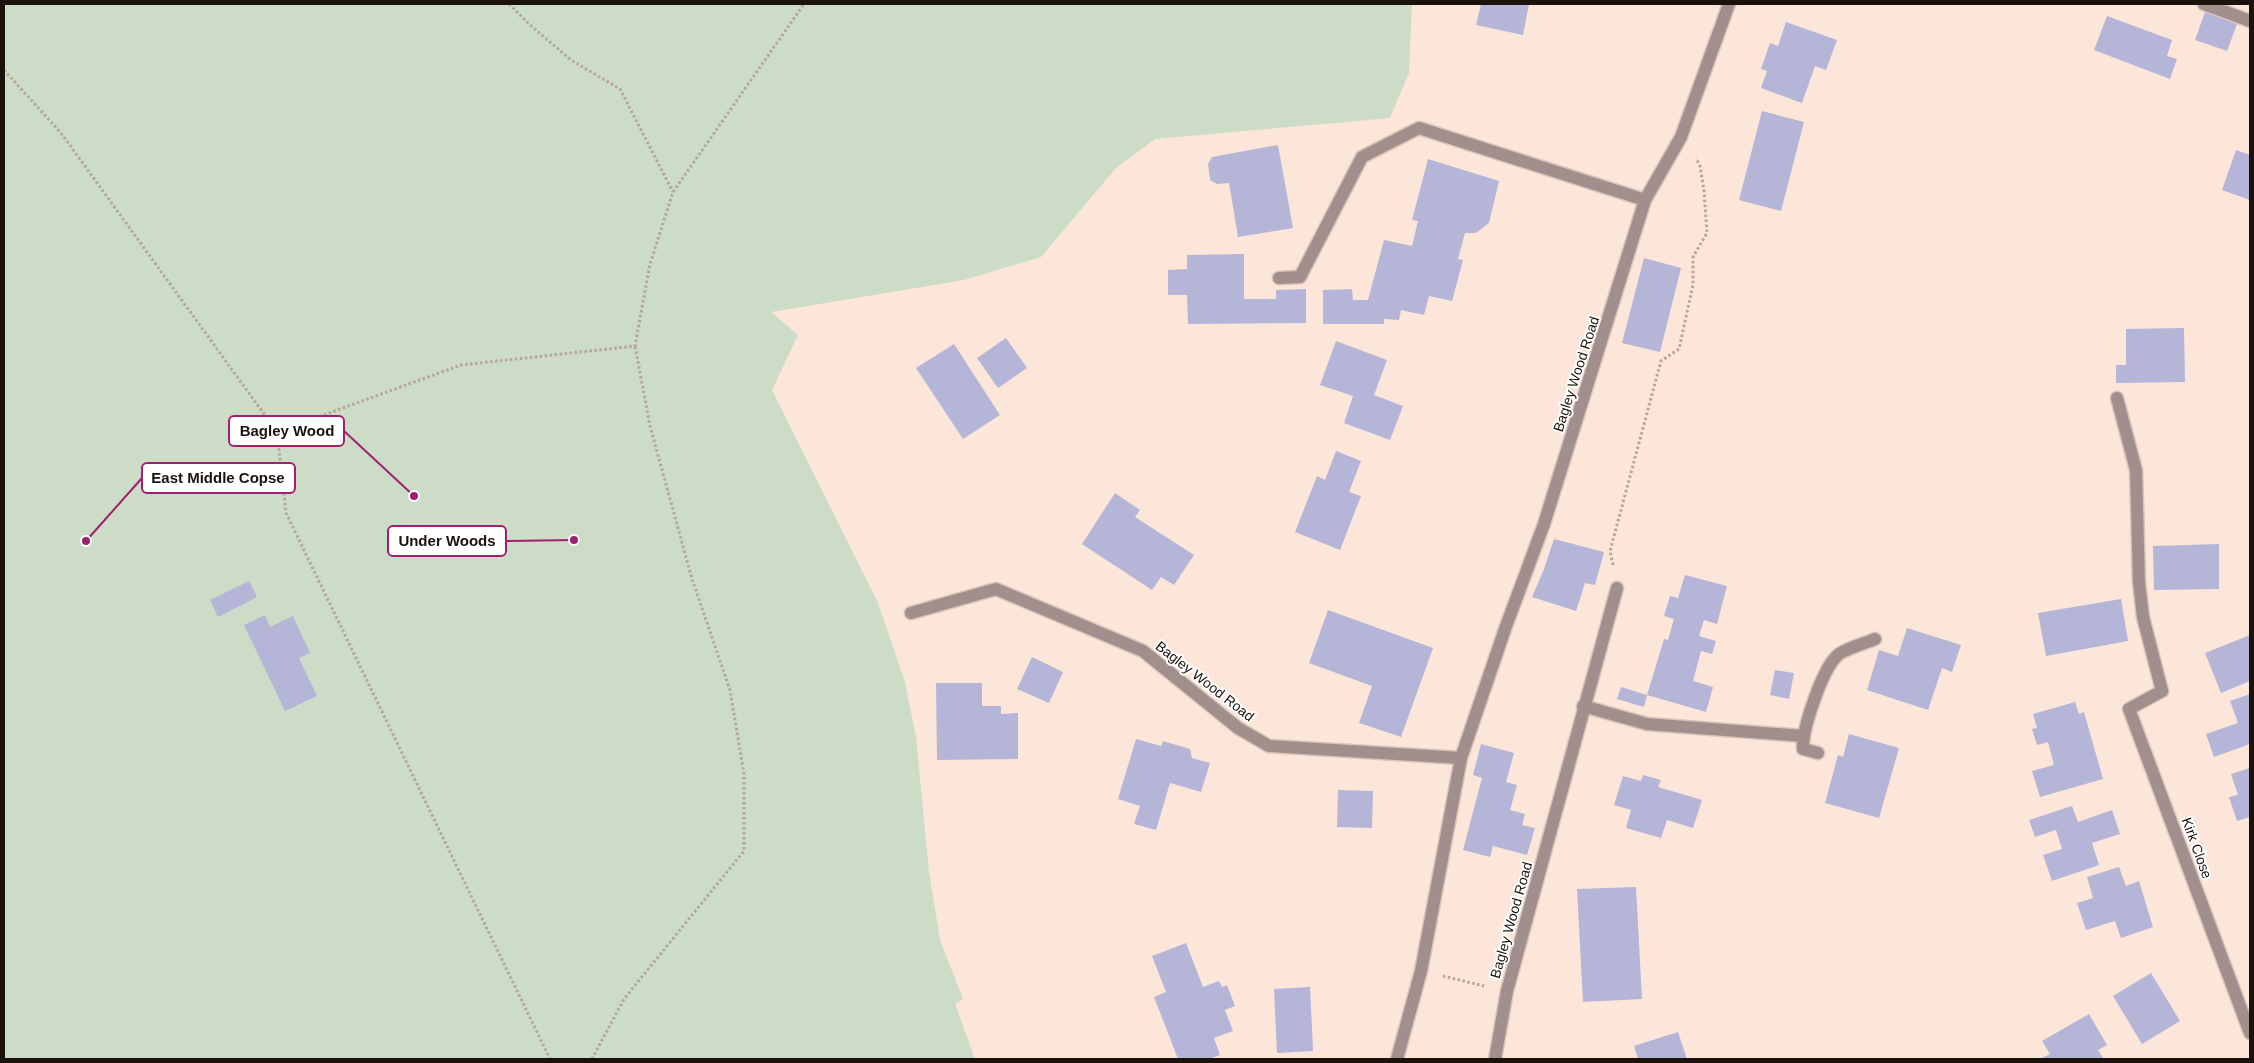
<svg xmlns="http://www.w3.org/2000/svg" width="2254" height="1063" font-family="Arial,sans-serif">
<rect width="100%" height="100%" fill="#fce6d9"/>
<path fill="#ccdcc7" d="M4,4H1412L1409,73L1390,118L1155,139L1116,168L1041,257L964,280L771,312L798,335L772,390L878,603L905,682L916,737L929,872L940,940L963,999L955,1004L975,1059H4Z"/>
<path fill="#b5b5d8" d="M1481,4H1529L1523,35L1476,25Z
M2205,12L2237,24L2227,51L2195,40Z
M2107,16L2172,40L2167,56L2177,59L2170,79L2094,50Z
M1786,22L1837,40L1826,70L1815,66L1802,103L1761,88L1767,71L1761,69L1770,43L1778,46Z
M1762,111L1804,122L1781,211L1739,200Z
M1278,145L1293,228L1238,237L1229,183L1217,184L1210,180L1208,164L1212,157Z
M2236,150L2250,155V200L2222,190Z
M1428,159L1499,181L1489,223L1476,233H1465L1458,259L1463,260L1452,301L1429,296L1424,315L1401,310L1399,320L1384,319V324H1323V290L1352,289L1353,300H1368L1384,240L1412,246L1418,221L1412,220Z
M1244,254V299H1276V290L1306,289V323L1188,324L1187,295H1168V270L1187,269V255Z
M1644,258L1681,268L1660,352L1622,343Z
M2184,328L2185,382L2116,383V365H2126V329Z
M1006,338L1027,368L998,388L977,358Z
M1336,341L1387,360L1374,395L1403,406L1390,440L1344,423L1353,396L1320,385Z
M954,344L1000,415L963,439L916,368Z
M1336,451L1361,461L1349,492L1361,496L1340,550L1295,532L1317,476L1325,480Z
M1115,493L1140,510L1135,517L1194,555L1174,585L1161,577L1152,590L1082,544Z
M1554,539L1604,552L1595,585L1585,583L1576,611L1532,597L1544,569Z
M2219,544V589L2154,590L2153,546Z
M1685,575L1727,586L1717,624L1704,620L1699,636L1716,641L1712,654L1701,651L1693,681L1713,687L1706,712L1647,695L1664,639L1668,640L1674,619L1664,616L1670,596L1678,598Z
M249,581L257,597L218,617L210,600Z
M2121,599L2128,641L2046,656L2038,613Z
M1328,610L1433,648L1401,737L1359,723L1372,686L1309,663Z
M265,615L270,627L293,616L310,653L299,658L317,696L285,711L244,625Z
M1907,628L1961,645L1952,672L1942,668L1928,710L1867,690L1879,650L1898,656Z
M2250,635V681L2221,693L2205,653Z
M1032,657L1063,672L1049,703L1017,689Z
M1775,670L1794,673L1789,699L1770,695Z
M936,683H982V706H1001V714L1018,713V759L937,760Z
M1621,687L1647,695L1644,707L1617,699Z
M2250,694V744L2214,757L2206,734L2238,723L2230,701Z
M2075,702L2079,714L2084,712L2103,779L2040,797L2032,771L2054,765L2048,742L2037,745L2032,729L2037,728L2033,714Z
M1849,734L1899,748L1879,818L1825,803L1838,755L1843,757Z
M1136,739L1161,746L1163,741L1190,749L1192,758L1210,763L1201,792L1170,783L1156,830L1134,824L1140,806L1118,799Z
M1481,744L1514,753L1506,782L1517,785L1510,810L1525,814L1522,825L1535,828L1527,855L1493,846L1490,857L1463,850L1482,778L1473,775Z
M2250,768V817L2237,821L2229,797L2238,795L2231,774Z
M1643,775L1661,780L1658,787L1702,800L1693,828L1667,820L1661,838L1626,828L1631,810L1614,805L1623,776L1641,781Z
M1338,790L1373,791L1372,828L1337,827Z
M2072,806L2078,822L2112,810L2120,834L2092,843L2099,865L2052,881L2043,855L2062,849L2056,830L2035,837L2029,820Z
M2119,867L2126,886L2139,881L2153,927L2121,938L2115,921L2086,930L2077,903L2093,898L2087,877Z
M1636,887L1642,999L1583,1002L1577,889Z
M1186,943L1203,987L1219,981L1222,987L1227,985L1235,1006L1225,1010L1233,1031L1214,1038L1220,1055L1209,1059H1178L1154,997L1166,992L1152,956Z
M2151,973L2180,1021L2142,1044L2113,996Z
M1310,987L1313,1051L1277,1053L1274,989Z
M2089,1014L2107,1045L2098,1050L2104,1059H2040L2050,1054L2042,1041Z
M1678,1032L1687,1059H1638L1634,1046Z"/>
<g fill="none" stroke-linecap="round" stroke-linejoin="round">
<defs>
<path id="lane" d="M2204,4L2250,21
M2117,398L2136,470L2139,582L2143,617L2162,691
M1583,706L1647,724L1803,736
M1818,753L1803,749C1802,729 1822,671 1836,657C1841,650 1866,643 1875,639"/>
<path id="street" d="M1279,278L1300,277L1362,157L1419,128L1645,200
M911,613L996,589L1143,651L1238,728L1269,746L1461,758
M2162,691L2129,709L2250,1033
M1397,1059L1421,971L1461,758L1505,629L1544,524L1645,200L1681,137L1729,4
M1495,1059L1507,991L1617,588"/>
</defs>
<use href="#lane" stroke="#d8c4b8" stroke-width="15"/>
<use href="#street" stroke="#d8c4b8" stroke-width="15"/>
<path stroke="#b7a59a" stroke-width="3" stroke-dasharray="2.5 2.5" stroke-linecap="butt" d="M509,4L529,24L571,60L620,89L673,192
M4,70L61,133L277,432L286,513L550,1059
M277,432L461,365L635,346L650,264L673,192L804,4
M1613,565L1610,551L1661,361L1679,349L1693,285V257L1707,233L1704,191L1700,166L1696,158
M1443,976L1484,986
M592,1059L624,999L744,851V774L730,690L692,579L650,426L635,346"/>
<use href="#lane" stroke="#a18f8d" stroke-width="12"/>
<use href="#street" stroke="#a18f8d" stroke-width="12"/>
</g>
<g text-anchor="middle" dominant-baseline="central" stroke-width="4" stroke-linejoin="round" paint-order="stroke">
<g font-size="14" fill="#1b120c" stroke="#fff">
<text transform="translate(1576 374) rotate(-72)">Bagley Wood Road</text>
<text transform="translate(1205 681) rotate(38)">Bagley Wood Road</text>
<text transform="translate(2197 848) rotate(70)">Kirk Close</text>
<text transform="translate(1511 920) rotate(-74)">Bagley Wood Road</text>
</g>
</g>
<path fill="none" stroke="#a21f6d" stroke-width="2" d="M414 496L344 431M86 541L142 478M574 540L506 541"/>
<g fill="#a21f6d" stroke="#fff" stroke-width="2">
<circle cx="414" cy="496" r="5"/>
<circle cx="86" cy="541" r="5"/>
<circle cx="574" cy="540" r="5"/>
</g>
<g fill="#fff" stroke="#a21f6d" stroke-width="2">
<rect x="229" y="416" width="115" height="30" rx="5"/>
<rect x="142" y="463" width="153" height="30" rx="5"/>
<rect x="388" y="526" width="118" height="30" rx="5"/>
</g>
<g font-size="15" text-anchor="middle" font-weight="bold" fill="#1b120c">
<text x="287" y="436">Bagley Wood</text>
<text x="218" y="483">East Middle Copse</text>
<text x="447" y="546">Under Woods</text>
</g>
<rect width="2254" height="1063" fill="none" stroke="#1b120c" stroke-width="10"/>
</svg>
